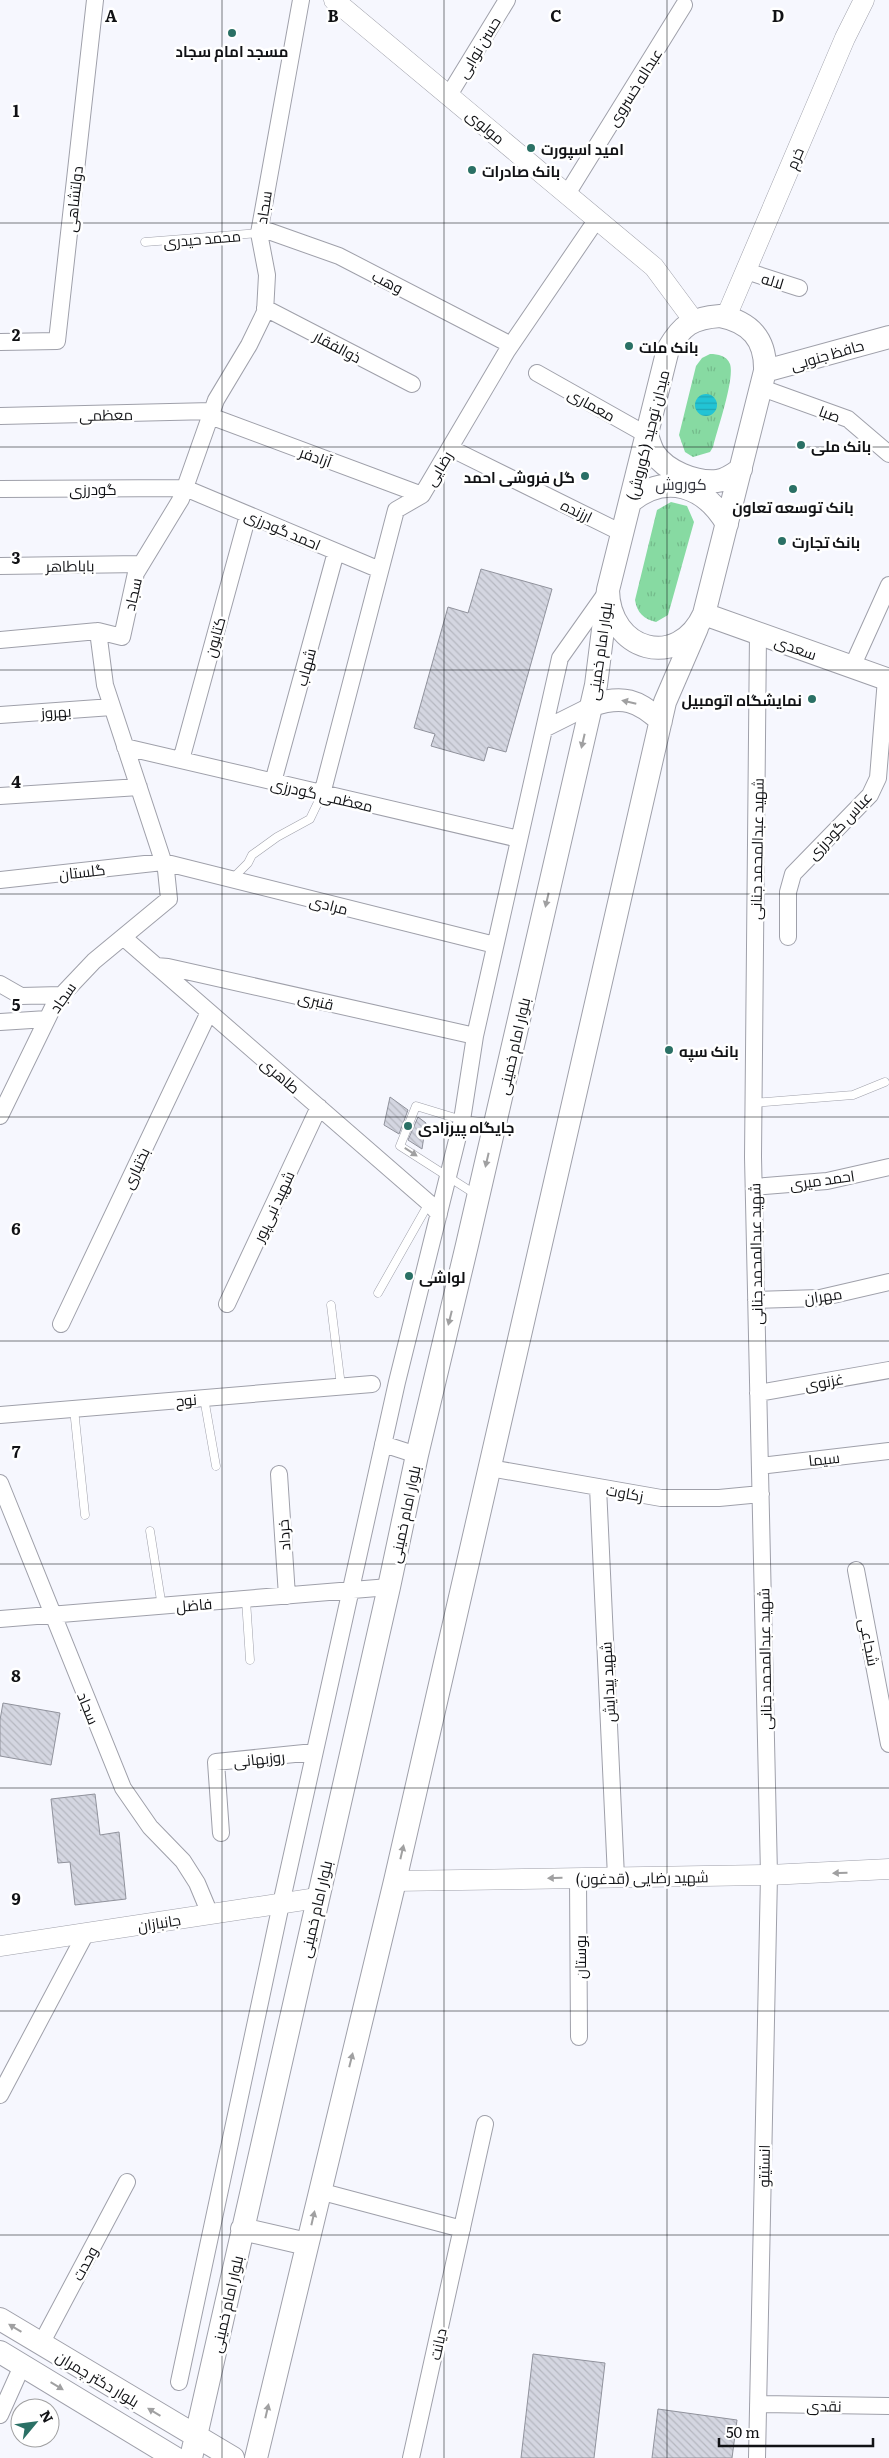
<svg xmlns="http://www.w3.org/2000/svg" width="889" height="2458" font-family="Literata,Cairo,serif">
<defs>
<pattern id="grass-tufts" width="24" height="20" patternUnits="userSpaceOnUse" patternTransform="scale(1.25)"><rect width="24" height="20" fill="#87daa2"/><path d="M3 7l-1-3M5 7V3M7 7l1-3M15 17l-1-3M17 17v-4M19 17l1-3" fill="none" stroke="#74ba8b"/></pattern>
<pattern id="water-rules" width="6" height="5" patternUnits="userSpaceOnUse" patternTransform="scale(1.25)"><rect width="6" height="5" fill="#22c4d5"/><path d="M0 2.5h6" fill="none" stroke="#1ea7b6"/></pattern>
<pattern id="building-back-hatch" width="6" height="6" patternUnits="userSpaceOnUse" patternTransform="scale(1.25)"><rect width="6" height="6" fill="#d4d6e1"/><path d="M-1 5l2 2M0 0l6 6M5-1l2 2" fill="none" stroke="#b5b7c0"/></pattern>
</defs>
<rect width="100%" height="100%" fill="#f6f7fe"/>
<path fill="url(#grass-tufts)" d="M710,354C718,354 727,356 730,364C735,379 717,430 713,447L710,452L693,457L685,452L679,435L696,366L702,358Z
M671,502L687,506L694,522L668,615L656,622C644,619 637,613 635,600L657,510Z"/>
<path fill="url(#water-rules)" d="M695 405a11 11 0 1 1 22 0a11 11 0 1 1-22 0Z"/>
<path fill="url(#building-back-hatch)" stroke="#90929c" d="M481,569L552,589L506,752L488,747L484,761L431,746L435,734L414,728L448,607L468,613Z
M390,1097L408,1110L399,1134L384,1125Z
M418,1117L426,1123L422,1149L408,1140Z
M3,1703L60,1713L51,1765L0,1756V1720Z
M95,1794L100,1835L119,1832L126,1899L75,1905L70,1862L58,1863L51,1799Z
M533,2354L605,2363L594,2458H521Z
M658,2409L737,2420L732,2458H652Z"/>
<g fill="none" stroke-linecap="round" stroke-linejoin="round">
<defs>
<path id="service" d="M145,242L259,233
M232,879L248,863L252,855L277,837L310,819L322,794
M753,1103L853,1095L885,1082
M475,1194L400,1146L416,1106L462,1120L493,1123
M378,1293L429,1203
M331,1305L341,1386
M204,1398L216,1466
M74,1409L85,1515
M150,1531L162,1607
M246,1600L250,1660"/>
<path id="minor" d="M449,95L507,0
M567,194L684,5
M260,228L339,256L511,345
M746,271L799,288
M265,308L412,384
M0,342L57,341L95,0
M537,373L647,435
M762,388L848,419L889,454
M0,416L212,411
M210,416L422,495
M450,448L622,533
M0,489L185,488L380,570
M0,566L141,564
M0,640L98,631
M852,667L889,585
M0,715L112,707
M544,729L592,705
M125,747L519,839
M181,760L248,515
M273,782L336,552
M322,794L396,510L422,495L507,351L597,219
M0,796L139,787
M0,880L163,862L495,945
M123,937L429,1203L439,1214
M788,937V892L793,874L870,795L878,778L886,679
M156,966L168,967L475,1036
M0,984L21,996L61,995
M0,1022L47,1019
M0,1116L56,1001L94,961L169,899L166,870L105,685L98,631L122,637L136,573L181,499L216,400L249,345L265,312L267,275L259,233L301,0
M754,1187L827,1181L889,1167
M756,1300L820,1298L889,1282
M227,1304L319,1107
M61,1324L209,1012
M758,1393L889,1370
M0,1415L372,1384
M383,1444L417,1455
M760,1466L889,1451
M490,1468L661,1498H719L761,1494
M279,1474L287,1596
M0,1483L123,1788L150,1827L183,1861L197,1883L210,1914
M598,1487L616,1877
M856,1570L889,1744
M0,1619L389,1587
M221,1833L216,1762L314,1752
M578,1878L579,2037
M0,2095L86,1933
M319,2191L462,2229
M41,2344L127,2182
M179,2382L281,1904L397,1382L462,1120L475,1036L560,658L606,593
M758,2404L889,2406
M0,2415L22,2366
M411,2458L485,2124
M757,2458L769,1875L753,1157L758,633"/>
<path id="tertiary" d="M334,0L654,267L694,321
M726,317L845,38L864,0
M395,1881L769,1875L889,1869
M0,1946L317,1898"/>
<path id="secondary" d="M720,316C750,322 766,339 765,371L704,614C678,671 609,651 608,590L668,349C682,325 692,318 720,316Z
M765,371L889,337
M647,435C649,441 651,448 654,453C666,471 695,483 717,481C726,480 734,474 741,469
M630,502C666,472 705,486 727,524
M704,614L889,680
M592,705C623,695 638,700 661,721
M242,2229L307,2244
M0,2319L233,2458
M0,2352L175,2458
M191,2458L389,1587L417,1455L467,1245L596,685L608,590
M256,2458L395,1881L665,702L697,628"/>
</defs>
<use href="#service" stroke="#9fa0aa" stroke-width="9"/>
<use href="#minor" stroke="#9fa0aa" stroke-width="18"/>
<use href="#tertiary" stroke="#9fa0aa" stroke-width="21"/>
<use href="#secondary" stroke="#9fa0aa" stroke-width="24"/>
<use href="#service" stroke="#fff" stroke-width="8"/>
<use href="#minor" stroke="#fff" stroke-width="16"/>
<use href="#tertiary" stroke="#fff" stroke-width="20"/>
<use href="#secondary" stroke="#fff" stroke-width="22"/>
</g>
<defs><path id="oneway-solid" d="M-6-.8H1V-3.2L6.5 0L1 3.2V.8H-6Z" transform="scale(1.25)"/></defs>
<g fill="#a0a0a1">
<use href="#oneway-solid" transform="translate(629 702) rotate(-167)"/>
<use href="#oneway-solid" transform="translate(583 741) rotate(103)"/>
<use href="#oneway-solid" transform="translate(547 900) rotate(103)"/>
<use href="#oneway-solid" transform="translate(411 1152) rotate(33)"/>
<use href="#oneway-solid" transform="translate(487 1160) rotate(103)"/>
<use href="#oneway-solid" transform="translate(450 1318) rotate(104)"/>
<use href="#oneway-solid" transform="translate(402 1852) rotate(-77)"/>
<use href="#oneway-solid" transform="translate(840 1873) rotate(178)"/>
<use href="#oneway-solid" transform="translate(555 1878) rotate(179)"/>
<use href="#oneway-solid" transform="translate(351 2060) rotate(-76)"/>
<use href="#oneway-solid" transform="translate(313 2218) rotate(-77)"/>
<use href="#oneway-solid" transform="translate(15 2328) rotate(-149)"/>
<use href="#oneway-solid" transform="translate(57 2386) rotate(31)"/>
<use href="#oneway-solid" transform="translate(267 2411) rotate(-77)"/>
<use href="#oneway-solid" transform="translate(154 2412) rotate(-149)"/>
</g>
<path fill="none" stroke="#111215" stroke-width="1" stroke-opacity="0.55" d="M222,0V2458M444,0V2458M667,0V2458M0,223H889M0,447H889M0,670H889M0,894H889M0,1117H889M0,1341H889M0,1564H889M0,1788H889M0,2011H889M0,2235H889"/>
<g fill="#2a7065" stroke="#fff" stroke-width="2">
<circle cx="232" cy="33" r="5"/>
<circle cx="531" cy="148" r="5"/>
<circle cx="472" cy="170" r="5"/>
<circle cx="629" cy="346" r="5"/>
<circle cx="801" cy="445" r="5"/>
<circle cx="585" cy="476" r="5"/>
<circle cx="793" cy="489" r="5"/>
<circle cx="782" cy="541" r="5"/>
<circle cx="812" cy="699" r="5"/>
<circle cx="669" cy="1050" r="5"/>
<circle cx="408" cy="1126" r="5"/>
<circle cx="409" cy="1276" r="5"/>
</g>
<g text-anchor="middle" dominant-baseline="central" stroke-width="5" stroke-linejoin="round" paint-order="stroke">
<g font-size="15" fill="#111215" stroke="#fff">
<text transform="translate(478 47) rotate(-59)">حسن نوابی</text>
<text transform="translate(634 87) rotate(-58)">عبداله خسروی</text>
<text transform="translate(486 126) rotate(40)">مولوی</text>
<text transform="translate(794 158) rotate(-67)">خرم</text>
<text transform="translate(73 199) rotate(-84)">دولتشاهی</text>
<text transform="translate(263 207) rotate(-81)">سجاد</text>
<text transform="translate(202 238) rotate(-5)">محمد حیدری</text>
<text transform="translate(773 280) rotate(17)">لاله</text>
<text transform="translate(388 281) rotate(27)">وهب</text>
<text transform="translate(338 346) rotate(28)">ذوالفقار</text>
<text transform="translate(827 354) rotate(-16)">حافظ جنوبی</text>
<text transform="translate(592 404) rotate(29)">معماری</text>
<text transform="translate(830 413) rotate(20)">صبا</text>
<text transform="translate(106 414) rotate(-1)">معظمی</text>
<text transform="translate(647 435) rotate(-76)">میدان توحید (کوروش)</text>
<text transform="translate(316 456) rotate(20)">آزادفر</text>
<text transform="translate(438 468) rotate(-59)">رضایی</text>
<text x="93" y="488">گودرزی</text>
<text transform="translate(577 510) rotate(26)">ارزنده</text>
<text transform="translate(283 529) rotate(23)">احمد گودرزی</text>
<text transform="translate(70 565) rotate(-1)">باباطاهر</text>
<text transform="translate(132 594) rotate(-77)">سجاد</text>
<text transform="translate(214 637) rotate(-75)">کتایون</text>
<text transform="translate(796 647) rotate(20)">سعدی</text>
<text transform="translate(599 651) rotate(-82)">بلوار امام خمینی</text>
<text transform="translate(305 667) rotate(-75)">شهاب</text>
<text transform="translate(56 711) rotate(-4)">بهروز</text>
<text transform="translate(322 794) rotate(13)">معظمی گودرزی</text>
<text transform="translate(839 825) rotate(-47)">عباس گودرزی</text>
<text transform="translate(756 849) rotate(-89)">شهید عبدالمحمد جنانی</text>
<text transform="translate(82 871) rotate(-6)">گلستان</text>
<text transform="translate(329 904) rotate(14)">مرادی</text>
<text transform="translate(62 997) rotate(-55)">سجاد</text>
<text transform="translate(316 1000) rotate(13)">قنبری</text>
<text transform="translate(513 1046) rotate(-77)">بلوار امام خمینی</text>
<text transform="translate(281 1075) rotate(41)">طاهری</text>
<text transform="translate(135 1168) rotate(-65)">بختیاری</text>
<text transform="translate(822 1179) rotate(-8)">احمد میری</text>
<text transform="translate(273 1206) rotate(-65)">شهید نبی‌پور</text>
<text transform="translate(755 1254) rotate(-91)">شهید عبدالمحمد جنانی</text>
<text transform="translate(823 1295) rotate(-8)">مهران</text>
<text transform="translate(824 1381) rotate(-10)">غزنوی</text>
<text transform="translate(186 1399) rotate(-5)">نوح</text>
<text transform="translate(824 1458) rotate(-6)">سیما</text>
<text transform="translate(625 1492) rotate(10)">زکاوت</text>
<text transform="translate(404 1514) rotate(-78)">بلوار امام خمینی</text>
<text transform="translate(283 1535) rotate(-94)">خرداد</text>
<text transform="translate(194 1604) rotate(-5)">فاضل</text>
<text transform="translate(870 1642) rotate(79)">شجاعی</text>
<text transform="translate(764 1659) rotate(-91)">شهید عبدالمحمد جنانی</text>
<text transform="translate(607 1682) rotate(-93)">شهید پیدایش</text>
<text transform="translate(89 1708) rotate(68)">سجاد</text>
<text transform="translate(259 1758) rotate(-6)">روزبهانی</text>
<text transform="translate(642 1877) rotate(-1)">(قدغون) شهید رضایی</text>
<text transform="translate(315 1909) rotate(-77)">بلوار امام خمینی</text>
<text transform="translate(159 1922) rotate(-9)">جانبازان</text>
<text transform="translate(579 1957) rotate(-90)">بوستان</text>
<text transform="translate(763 2166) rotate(-89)">انستیتو</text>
<text transform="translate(84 2263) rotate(-62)">وحدت</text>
<text transform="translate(226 2304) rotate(-77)">بلوار امام خمینی</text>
<text transform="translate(437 2344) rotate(-78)">دیانت</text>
<text transform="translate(98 2378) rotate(31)">بلوار دکتر چمران</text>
<text transform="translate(824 2405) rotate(1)">نقدی</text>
</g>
<g font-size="15" font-weight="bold" fill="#111215" stroke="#fff" text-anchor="start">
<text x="232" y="50" text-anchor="middle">مسجد امام سجاد</text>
<text x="541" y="148">امید اسپورت</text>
<text x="482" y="170">بانک صادرات</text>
<text x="639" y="346">بانک ملت</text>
<text x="811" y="445">بانک ملی</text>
<text x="575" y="476" text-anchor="end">گل فروشی احمد</text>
<text x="793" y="506" text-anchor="middle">بانک توسعه تعاون</text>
<text x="792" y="541">بانک تجارت</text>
<text x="802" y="699" text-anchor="end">نمایشگاه اتومبیل</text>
<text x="679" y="1050">بانک سپه</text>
<text x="418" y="1126">جایگاه پیرزادی</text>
<text x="419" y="1276">لواشی</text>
</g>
<g font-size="16" fill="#373840" stroke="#fff">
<text x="681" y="483">کوروش</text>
</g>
</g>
<g font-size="16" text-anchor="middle" font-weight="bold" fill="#111215" stroke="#fff" stroke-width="5" stroke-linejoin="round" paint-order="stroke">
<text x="111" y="22">A</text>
<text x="333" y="22">B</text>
<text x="556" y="22">C</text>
<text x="778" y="22">D</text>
<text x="16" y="117">1</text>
<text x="16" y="341">2</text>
<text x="16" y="564">3</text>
<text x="16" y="788">4</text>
<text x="16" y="1011">5</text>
<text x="16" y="1235">6</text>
<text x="16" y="1458">7</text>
<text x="16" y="1682">8</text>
<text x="16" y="1905">9</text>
</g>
<g transform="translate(35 2423) rotate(61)"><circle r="24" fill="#ffffff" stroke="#a0a0a1"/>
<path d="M0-4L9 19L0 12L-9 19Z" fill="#2a7065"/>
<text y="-8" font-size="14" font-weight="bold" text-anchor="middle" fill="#111215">N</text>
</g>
<path d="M719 2438v8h154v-8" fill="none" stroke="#111215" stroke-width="2.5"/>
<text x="726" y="2438" font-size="15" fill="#111215" stroke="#ffffff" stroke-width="4" paint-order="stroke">50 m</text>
</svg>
